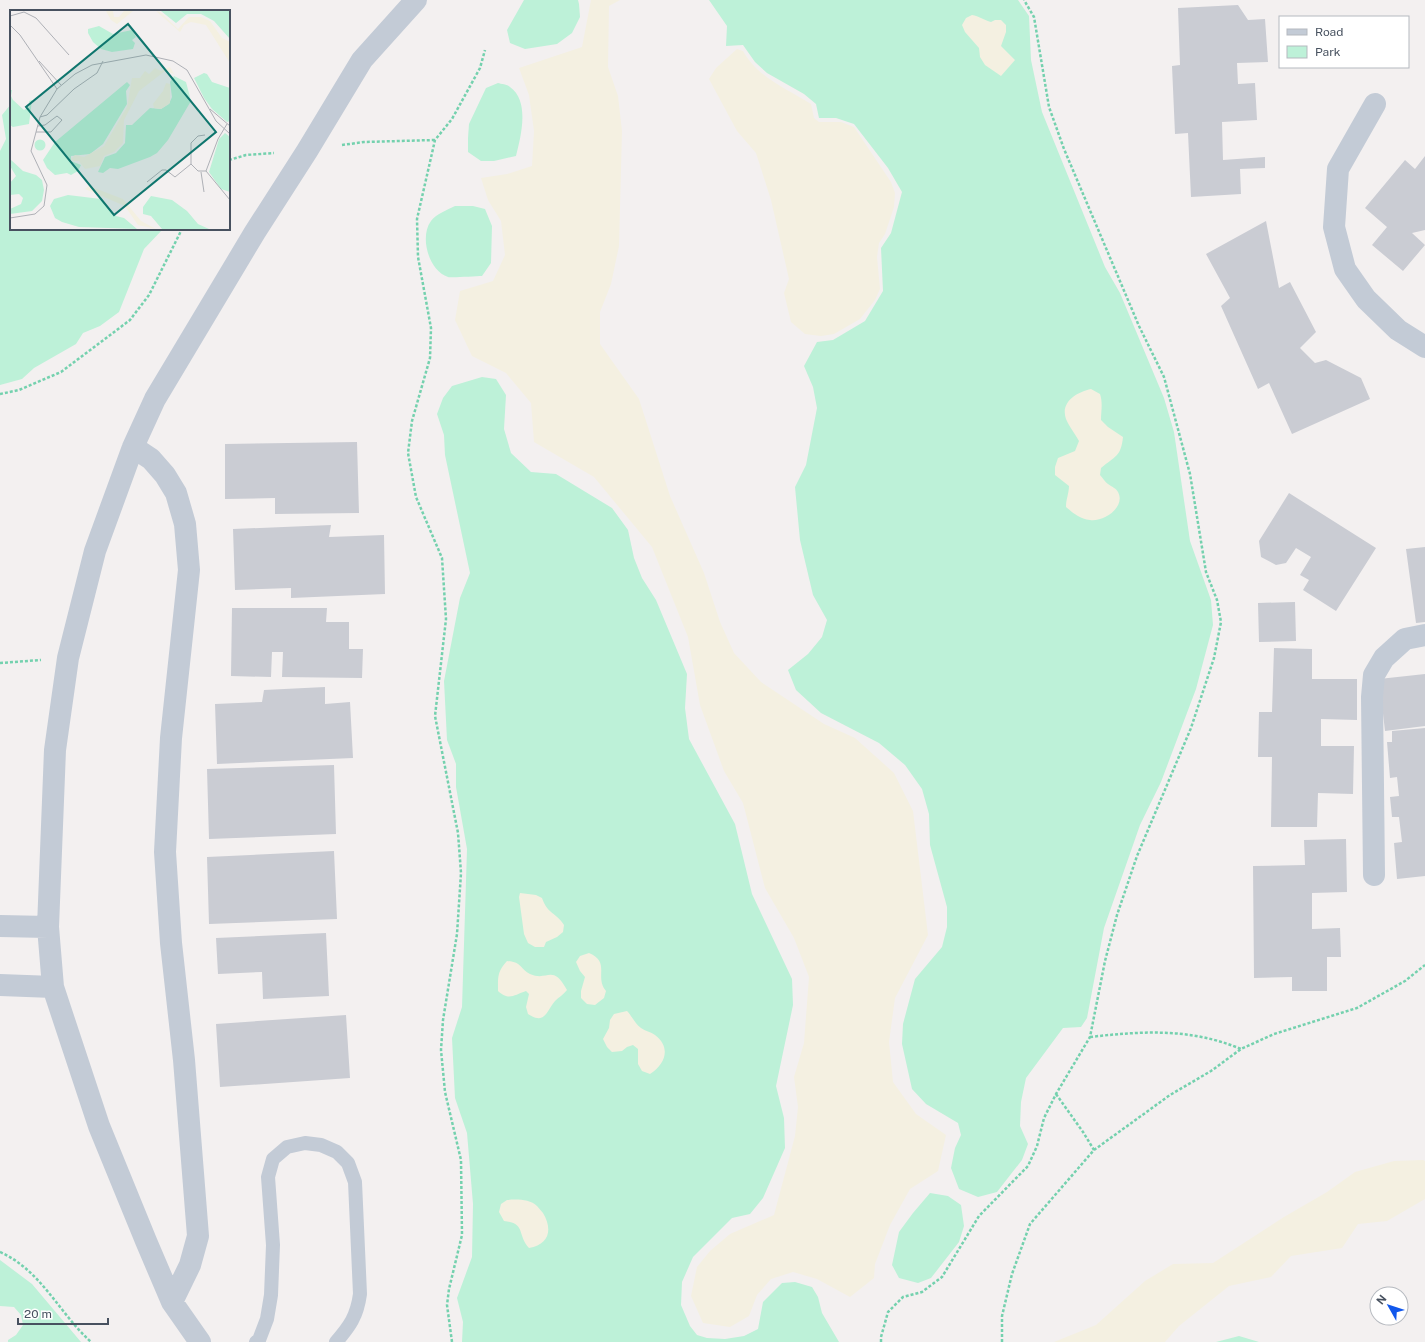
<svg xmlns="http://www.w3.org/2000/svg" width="1425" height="1342" font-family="'Public Sans',sans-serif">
<rect width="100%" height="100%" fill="#f3f0f0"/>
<path fill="#bdf1d8" d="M524,0H578L579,4L580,17L572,33L557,44L525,49L510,43L507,30Z
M709,0H1018L1029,16L1031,60L1042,112L1105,267L1120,293L1164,398L1174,432L1190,541L1211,600L1213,625L1196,689L1161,782L1140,825L1104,928L1087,1018L1081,1027L1063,1028L1026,1078L1021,1102L1020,1126L1028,1144L1022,1160L997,1192L978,1197L959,1189L951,1168L955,1148L961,1135L958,1123L926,1104L912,1089L902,1044L903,1024L915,979L942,947L947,927V907L930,845L929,814L922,789L905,765L879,743L821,713L796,690L788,670L808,654L822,637L827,620L813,595L800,540L795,487L806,465L817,408L813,387L804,366L817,342L833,340L865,321L883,291L881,248L891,233L902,192L888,168L854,124L836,118H819L816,104L804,94L767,73L755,62L743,45L726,46L727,26Z
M498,83C501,84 507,84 510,87C530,101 521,136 516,156L494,161H481L468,152V138L469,124L486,88Z
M11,104V229H163L144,249L119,312L100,326L83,333L76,344L34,368L22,379L0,385V151L6,139L2,115Z
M455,206H473L485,209L492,226L491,263L482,276C476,276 452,278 448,277C429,271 419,237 431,221C436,214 447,210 455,206Z
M482,377L496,379L506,395L504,429L511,453L531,472L556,474L612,508L628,530L634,558L642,578L656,600L687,674L685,708L689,739L735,824L752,894L792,979L793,1005L776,1086L784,1118L785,1148L763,1198L750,1214L732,1218L693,1257L682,1282L681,1305L690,1326L697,1335L707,1338L725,1339L744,1336L758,1329L763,1302L782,1283L795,1282L812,1287L818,1297L822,1313L839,1342H462L463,1322L457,1298L472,1257L473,1204L467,1133L455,1098L452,1038L462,1007L467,849L456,787V764L447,740L444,681L460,598L470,573L445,455L444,435L437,414L443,398L452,386Z
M930,1193L948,1196L961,1205L964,1226L959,1242L931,1278L918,1283L899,1278L892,1265L899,1232L913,1213Z
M0,1260L32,1284L81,1342H8V1340L16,1335L23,1325L21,1315L14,1307L0,1306Z
M1239,1336L1259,1342H1304H1216Z"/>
<path fill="#f4f0e1" d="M591,0H620L609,6L608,67L618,96L622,131L619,246L611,284L600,312V344L639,399L670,496L704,573L720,622L734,653L761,682L824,724L855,738L894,773L913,811L928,935L895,998L889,1042L893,1082L916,1114L946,1135L938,1171L910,1189L890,1225L875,1264L874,1278L850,1297L817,1279L793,1272L771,1279L757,1295L749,1316L730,1327L703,1323L691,1296L697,1267L710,1251L730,1234L774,1215L795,1136L798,1107L794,1077L804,1043L809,977L794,938L765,888L743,803L724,771L700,705L688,637L652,547L594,477L534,442L531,403L506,373L472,356L455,320L460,291L493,281L505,255L501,221L488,200L481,178L507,174L532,166L534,131L529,95L519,68L582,47Z
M972,15C979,16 984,20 991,22L995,20H1001L1006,25V32L1001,46L1015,60L1001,76L985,65L980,57L979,48L965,32L962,25L966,18Z
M737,49L743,51C757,77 787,89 811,104L814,118L819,122H841L854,127L891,182L895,193L894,207L885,234L879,243L877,257L880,289L875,300L860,319L834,334L821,336L805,334L791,322L784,293L789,279L771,200L756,153L737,131L709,79L716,68Z
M1091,389L1100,394C1103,403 1101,411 1101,420L1108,427L1123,437C1121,457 1115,456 1101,468L1100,475C1103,478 1105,482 1108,484C1112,487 1116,488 1118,492C1126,507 1104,522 1090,520C1080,519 1073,513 1066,507C1066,499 1069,493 1069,486L1055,475V467L1058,458L1075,451L1079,441C1075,434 1069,426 1066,419C1060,402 1077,392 1091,389Z
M520,893L536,895L542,898C548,915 556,912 564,925L563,932L557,937L546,942L544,947H535L528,943L524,934L519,897Z
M589,953C611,962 594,977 606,991L604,998L595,1005L587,1004L581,998V991L585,977L580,971L576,962L580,956Z
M507,961C522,962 520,969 530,974C548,982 552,963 567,990C563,995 559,997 555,1001C546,1012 545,1025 528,1014L526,1007L529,994L526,991C514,995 509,1001 498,991C498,977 497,972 507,961Z
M627,1011C632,1016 635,1024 641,1028C645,1031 651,1032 655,1035C671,1047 666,1064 650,1074L642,1071L638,1064V1049L633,1045L627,1047L622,1051L612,1052L607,1047L603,1039L609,1028L610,1020L614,1014Z
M1423,1160L1425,1161V1199L1387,1221L1358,1224L1342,1248L1291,1256L1271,1277L1229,1286L1179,1326L1165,1342H1054L1096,1325L1145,1281L1173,1264L1213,1263L1284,1217L1327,1192L1355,1172L1394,1161Z
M507,1200C516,1199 530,1199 537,1206C539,1208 541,1211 543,1213C553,1230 549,1244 529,1248C517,1235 526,1223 504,1221L499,1212L501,1204Z"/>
<path fill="#caccd3" d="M1238,5L1248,20L1265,19L1268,62L1237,63L1238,84L1255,83L1257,120L1222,122L1223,160L1265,157V168L1240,169L1241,194L1191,197L1188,133L1175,134L1172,66L1180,65L1178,8Z
M1425,156V230L1412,233L1425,245L1403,271L1372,245L1387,227L1365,208L1405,160L1415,169Z
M1266,221L1279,288L1290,282L1316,332L1300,348L1315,363L1326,360L1361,378L1370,399L1292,434L1269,383L1258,389L1221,306L1230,298L1206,254Z
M357,442L359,513L275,514V498L225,499V444Z
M1289,493L1376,548L1336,611L1303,590L1309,580L1300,575L1311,557L1296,548L1286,563L1276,565L1261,557L1259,541Z
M331,525L329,537L384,535L385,594L291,598V588L235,590L233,529Z
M1425,547V622L1416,623L1406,549Z
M1295,602L1296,641L1259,642L1258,603Z
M232,608H327L326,622H349V649H363L362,678L282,677L283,652H272L271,677L231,676Z
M1274,648L1312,649V679H1357V720L1321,719V746H1354L1353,794L1318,793L1317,827H1271L1272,757H1258L1259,712H1272Z
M1425,674V726L1385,731L1379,679Z
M325,687V704L350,702L353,758L217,764L215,704L262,702L264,690Z
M1425,728V876L1397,879L1394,843L1402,842L1399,817H1392L1390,797L1399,796L1397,777L1390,778L1387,742H1392V731Z
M334,765L336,834L209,839L207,769Z
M1346,839L1347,892L1312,893V929L1340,928L1341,957H1327V991H1292V977L1254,978L1253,866L1305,865L1304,840Z
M334,851L337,919L209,924L207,857Z
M326,933L329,996L263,999L262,972L218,974L216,938Z
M346,1015L350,1078L220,1087L216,1024Z"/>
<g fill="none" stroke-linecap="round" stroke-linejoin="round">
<path stroke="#74d1ae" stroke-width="2.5" stroke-dasharray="3 2" stroke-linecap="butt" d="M342,145L364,142L435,140
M229,160L246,155L274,153
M0,394L19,390L61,372L130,320L149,295L182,229
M0,663L41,660
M1090,1037C1143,1031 1191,1028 1241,1049
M1056,1094L1083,1132L1094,1150
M0,1252C41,1270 59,1313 91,1342
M452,1342L447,1305L449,1289L462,1235L461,1160L445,1092L441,1050L443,1020L457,934L461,873L458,833L435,716L446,619L442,558L416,497L408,453L412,421L430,358L431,328L418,257L417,219L435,140L452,119L480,68L485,50
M881,1342V1337L888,1312L903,1297L922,1292L942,1277L979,1216L1028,1166L1037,1146L1044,1118L1056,1094L1090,1037L1105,961L1117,915L1137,856L1191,728L1214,658L1221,622L1217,600L1206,572L1190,474L1164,377L1139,326L1064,149L1049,107L1034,17L1024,0
M1002,1342V1316L1012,1274L1030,1224L1094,1150L1170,1095L1211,1071L1241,1049L1274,1034L1357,1008L1405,981L1425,965"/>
<path stroke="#c3cbd6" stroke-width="14" d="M256,1342L259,1340L267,1319L271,1295L273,1245L268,1177L273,1159L287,1147L305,1143L321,1145L337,1152L348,1163L355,1182L360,1294C357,1316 350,1326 336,1342"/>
<path stroke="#c3cbd6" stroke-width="22" d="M1375,104L1338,169L1334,227L1345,269L1366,299L1398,330L1425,347
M133,447L151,459L165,475L176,493L185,524L189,570L171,738L165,852L171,943L184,1060L198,1236L190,1265L172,1302
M1374,875L1372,697L1374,675L1384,658L1405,639L1425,635
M0,926L48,927
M0,985L53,987
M200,1342L172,1302L146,1241L99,1126L53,987L48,927L55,750L68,658L95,551L133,447L155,399L255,232L307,151L362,60L416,0"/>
</g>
<g transform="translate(10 10)">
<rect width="220" height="220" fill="#f3f0f0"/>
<path d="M151,1H220V29L204,11L191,4H177L166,13ZM89,16L103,24L122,20L126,27L122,30L125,33L123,39L102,42L91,39L83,32L78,23V19ZM194,63L197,64L202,72L220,78V111L217,112L202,99L194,88L184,68ZM164,66L176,72L181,91L158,130L147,143L140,147L108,159L100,158L93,163L88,162L95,147L106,143L115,133L116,115H122L140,98L151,99L159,94L162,87L160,72ZM117,72L120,75L116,81L117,94L93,134L80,144L61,146V151L71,155L68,161L61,165L57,163L45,165L37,158L33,150L45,132ZM0,80H2L1,86L3,90L14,100L20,96L19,91L22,90L19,114L3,117L0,115ZM215,123L220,127V182L211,179L199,162L209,129ZM24.5 135a5.5 5.5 0 1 1 11 0a5.5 5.5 0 1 1-11 0ZM0,149L13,161L26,165L32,170L34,180L32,191L22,201L0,204V199L11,194L13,188L9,184L0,185V173L6,166L0,156ZM58,185L91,189L106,206L114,208L127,219L69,217L52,212L45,208L40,196L44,189ZM141,186L162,190L177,201L188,214L199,219H152L141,206L133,204V197Z" fill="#bdf1d8"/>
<path d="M96,1H103L104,7H109L114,1H123L107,14L101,10ZM146,1L150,2L168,19L179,7H191L200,11L212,28L220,32V53L196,15L181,12L174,15L170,22ZM160,57L164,64L155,61L129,81L114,110L113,133L104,142L94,146L90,156L75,159L69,151H63L61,149L65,145L74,147L94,136L117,97L122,68H130L135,61L139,64L145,58L151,61ZM156,73L160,74V93L151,99L144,98L143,94L153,81ZM79,176L113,189L131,211L146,219L128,215L115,196L75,179Z" fill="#f4f0e1"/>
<path fill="none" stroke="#aeb0b6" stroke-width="1" d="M0,6L14,2L26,8L59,45M0,15L10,25L47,79M29,51L51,75M200,99L220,116M30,107L37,105L64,79L87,63L93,51M217,114L208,129L196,161L220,190M26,122H41L52,110L47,106L35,115L28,116M181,154V133L188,126L195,125M191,162L194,182M137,172L152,160H156L165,167L181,154L188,161H196M0,208L25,204L34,196L37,175L21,141L30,107L47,79L65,64L82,55L136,45L163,51L177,60L206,111L220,124"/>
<path fill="#0f766e" fill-opacity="0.15" stroke="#0f766e" stroke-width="2" d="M118,14L206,122L104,205L16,97Z"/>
<rect width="220" height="220" fill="none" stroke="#47515f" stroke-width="2"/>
</g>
<rect x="1279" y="16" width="130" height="52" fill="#ffffff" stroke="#b5b9bf"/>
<rect x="1287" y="29" width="20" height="6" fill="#c3cbd6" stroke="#b5b9bf"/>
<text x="1315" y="36" font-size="12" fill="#47515f">Road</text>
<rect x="1287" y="46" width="20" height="12" fill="#bdf1d8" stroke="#b5b9bf"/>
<text x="1315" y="56" font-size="12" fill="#47515f">Park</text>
<g transform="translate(1389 1306) rotate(309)"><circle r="19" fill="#ffffff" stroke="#b5b9bf"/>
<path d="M0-3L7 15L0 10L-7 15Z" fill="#1157ec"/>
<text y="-6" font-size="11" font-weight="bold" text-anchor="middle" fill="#47515f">N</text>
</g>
<path d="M18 1318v6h90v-6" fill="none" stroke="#47515f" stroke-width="2"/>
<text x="24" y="1318" font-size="12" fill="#47515f" stroke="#ffffff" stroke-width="3" paint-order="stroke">20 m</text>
</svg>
